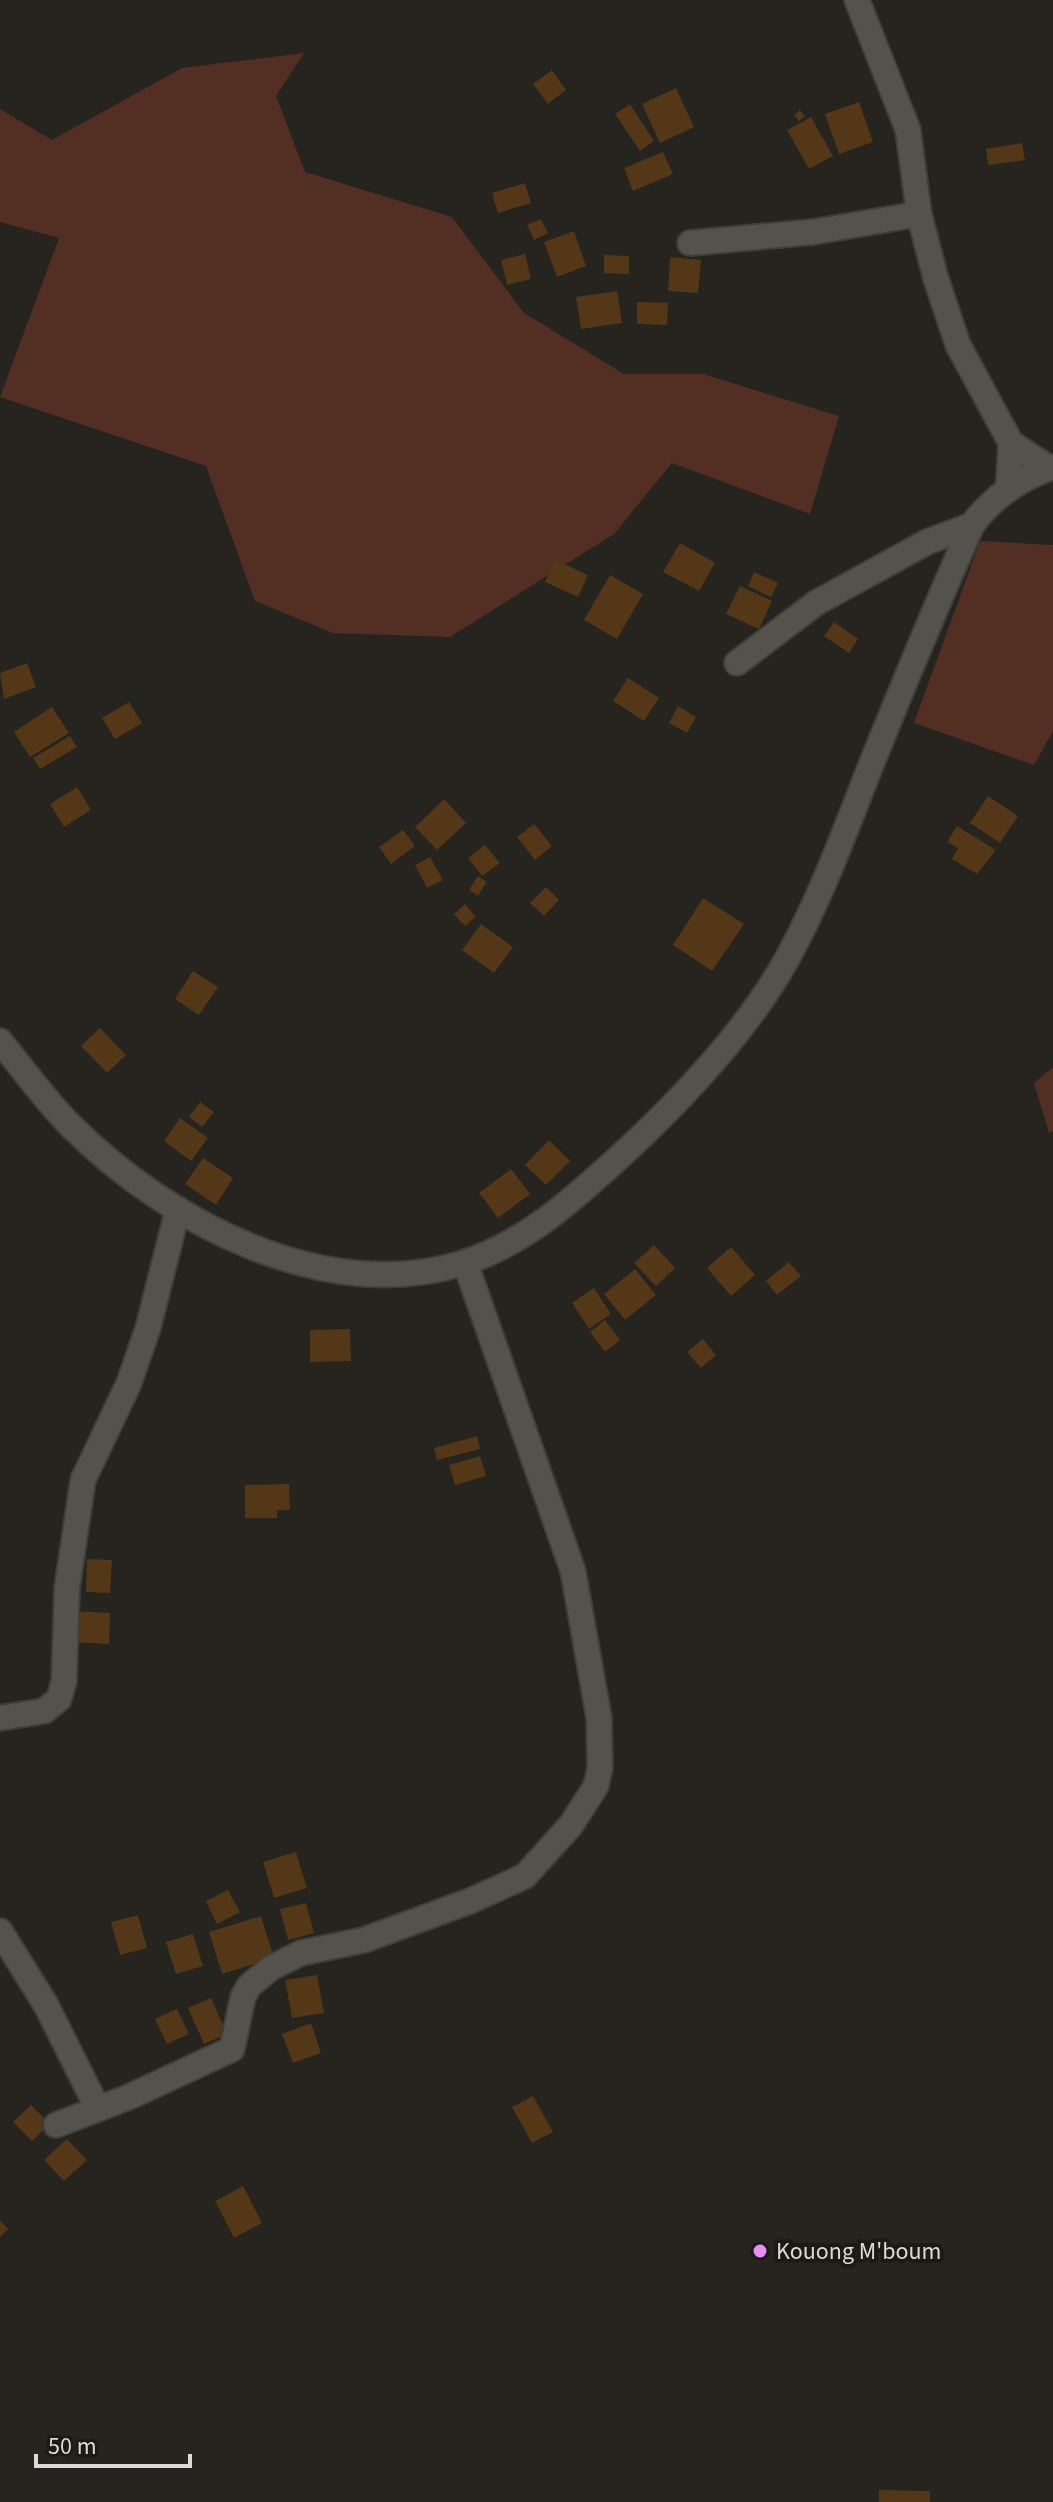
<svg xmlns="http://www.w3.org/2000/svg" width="1053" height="2502" font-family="'Source Sans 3',sans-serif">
<rect width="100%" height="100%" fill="#25241e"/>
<path fill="#522f22" d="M304,53L276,96L305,172L452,217L524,313L624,374H703L839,416L810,514L672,463L614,534L450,637L333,633L255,601L206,466L0,397L59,238L0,222V109L52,140L182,68Z
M980,541L1053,545V731L1034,765L914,723Z
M1053,1067V1131L1049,1133L1034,1083Z"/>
<path fill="#533716" d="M552,70L566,90L548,104L533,84Z
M676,88L694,127L660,143L642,104Z
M859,102L873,142L839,154L825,114Z
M630,104L654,141L640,151L615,114Z
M800,110L805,116L799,121L794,115Z
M811,117L833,156L809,169L787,130Z
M1022,143L1025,160L988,165L986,149Z
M663,152L673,174L633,191L624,168Z
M525,183L531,203L498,213L492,193Z
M541,219L548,233L534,240L527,225Z
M574,231L586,266L557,277L544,242Z
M525,254L531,279L507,285L501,260Z
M604,255L629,256V274L604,273Z
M670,257L701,260L698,293L668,291Z
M617,291L622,323L581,329L576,297Z
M637,302L668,303L667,325L637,324Z
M680,543L715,563L699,591L663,572Z
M555,560L588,575L578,597L545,582Z
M754,572L778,583L771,597L748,586Z
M610,575L643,594L617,639L584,620Z
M740,586L772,601L759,629L726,614Z
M834,622L858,639L849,653L824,636Z
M27,663L36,687L4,699L0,673Z
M628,678L659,698L644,721L613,701Z
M129,702L142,723L115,739L102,718Z
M678,706L696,717L687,733L669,723Z
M52,707L69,733L30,757L14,732Z
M70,736L77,747L40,769L33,758Z
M77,787L91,810L64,827L50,804Z
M988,796L1018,816L1000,843L970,823Z
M444,799L466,823L437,850L415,827Z
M534,824L552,846L535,860L517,837Z
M957,826L996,850L977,874L952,859L958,848L947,842Z
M403,830L415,846L391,864L379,847Z
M485,845L500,863L482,876L468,858Z
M430,857L443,880L427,888L415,865Z
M478,876L487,882L478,896L469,890Z
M546,887L559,900L544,916L530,903Z
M703,898L744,924L712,971L673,945Z
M465,904L476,917L465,926L454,914Z
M481,924L513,947L494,973L462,950Z
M193,971L218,987L199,1015L175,999Z
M100,1028L126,1055L107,1073L81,1046Z
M200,1102L214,1112L202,1127L189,1117Z
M180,1118L208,1138L191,1161L164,1141Z
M549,1140L570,1161L546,1185L525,1165Z
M203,1158L233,1178L216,1205L185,1184Z
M511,1169L530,1194L498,1218L479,1193Z
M654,1245L675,1268L656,1286L634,1263Z
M731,1247L755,1275L731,1296L707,1268Z
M789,1262L801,1276L777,1295L766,1281Z
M635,1269L656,1295L625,1320L604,1294Z
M594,1288L611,1314L589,1329L572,1303Z
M605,1320L620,1340L605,1352L590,1332Z
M350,1329L351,1361L310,1362V1330Z
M703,1339L716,1355L701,1368L687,1352Z
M477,1436L480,1449L437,1460L434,1448Z
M480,1456L486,1476L455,1485L449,1465Z
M289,1484L290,1510H277V1518H245V1485Z
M87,1559L112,1560L110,1593L86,1592Z
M72,1611L110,1613L109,1644L70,1642Z
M296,1852L307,1888L274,1898L263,1862Z
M228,1890L240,1912L217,1924L206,1901Z
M306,1903L314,1933L288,1940L280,1909Z
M138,1915L147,1948L120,1955L111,1922Z
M261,1916L274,1958L222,1974L209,1932Z
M193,1934L203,1966L176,1974L166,1942Z
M317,1975L324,2013L292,2018L285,1980Z
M211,1998L227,2034L204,2044L188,2008Z
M177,2009L189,2034L167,2044L155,2019Z
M311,2023L321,2053L293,2063L282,2034Z
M533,2096L553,2132L532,2143L512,2107Z
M31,2105L50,2124L32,2141L13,2122Z
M67,2139L87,2160L64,2181L44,2160Z
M243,2186L262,2223L234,2238L215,2201Z
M0,2221L8,2229L0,2237Z
M879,2490L930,2491V2502H879Z"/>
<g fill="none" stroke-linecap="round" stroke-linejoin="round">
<defs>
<path id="minor" d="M857,0L908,130L919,214L936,279L958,345L1011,443L1049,468
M690,243L813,232L919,214
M1008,490L1011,443
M737,663L816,603L927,542L972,525
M0,1041C23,1069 45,1100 71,1126C167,1222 325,1306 463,1263C527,1243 578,1195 626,1151C684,1097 748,1029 787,959C820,899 844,834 869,770C902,688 936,606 972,525C991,499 1021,477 1053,467
M0,1718L44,1711L59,1699L64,1681L67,1588L83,1480L129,1383L148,1328L178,1209
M0,1931L46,2005L98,2109
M56,2125L129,2097L232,2049L243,1997L249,1986L271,1968L301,1953L364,1940L470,1901L525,1876L571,1825L596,1786L600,1768L599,1718L573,1571L465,1262"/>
</defs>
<use href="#minor" stroke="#3f3e3a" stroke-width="28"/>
<use href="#minor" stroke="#54524c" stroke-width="24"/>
</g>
<circle fill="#ea8dfc" stroke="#1c1a14" stroke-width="3" cx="760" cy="2251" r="8"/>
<g text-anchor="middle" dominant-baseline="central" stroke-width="8" stroke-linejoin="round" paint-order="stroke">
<g font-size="24" fill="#dcdbd7" stroke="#1c1a14" text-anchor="start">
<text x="776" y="2251">Kouong M'boum</text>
</g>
</g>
<path d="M36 2454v12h154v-12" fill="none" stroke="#dcdbd7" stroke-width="4"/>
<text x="48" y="2454" font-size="24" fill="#dcdbd7" stroke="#1c1a14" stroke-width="6" paint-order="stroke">50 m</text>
</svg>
